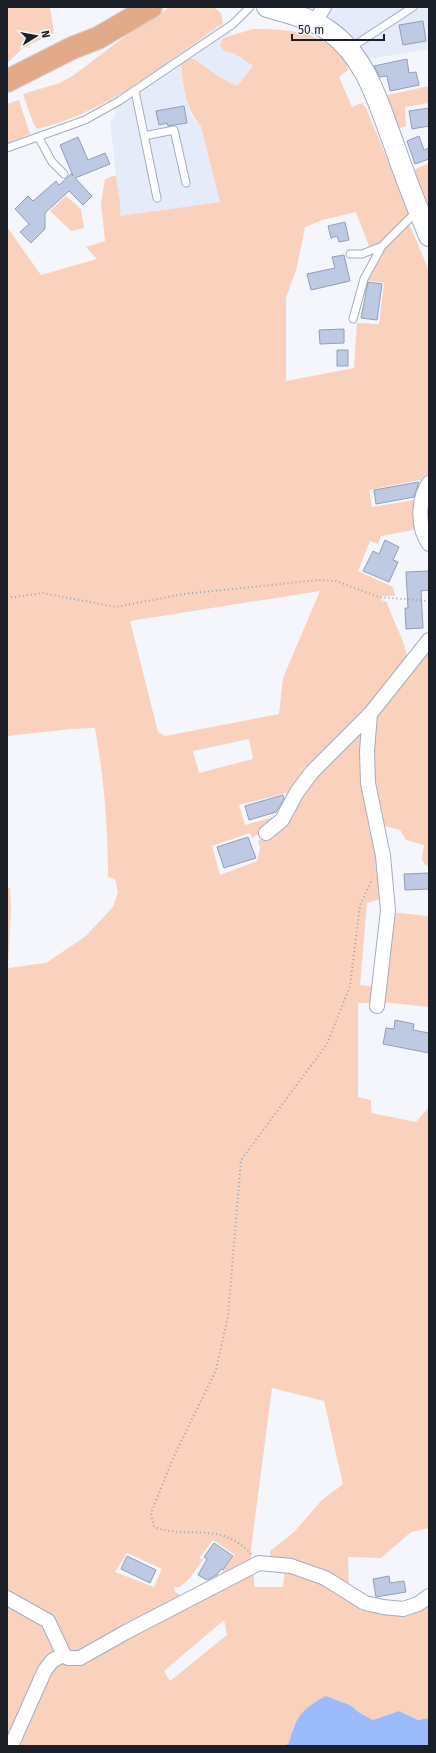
<svg xmlns="http://www.w3.org/2000/svg" width="436" height="1753" font-family="'Fira Sans',sans-serif">
<rect width="100%" height="100%" fill="#f4f6fb"/>
<path fill="#e5ebf8" d="M282,7H429V49L363,60Z
M223,23L232,34L223,38L224,51L236,54L253,66L237,86L221,78L194,59L181,64L183,84L192,117L201,126L220,202L120,216V206L110,123L116,113L108,100L128,89Z"/>
<path fill="#fad1bd" fill-rule="evenodd" d="M7,7H50L54,33L23,48L7,63Z
M170,7H214L221,13L223,23C165,63 107,113 37,129L33,123L23,94L60,83L74,75L132,31Z
M253,29C282,29 313,30 335,50C342,55 347,62 348,70L339,77L352,107L362,103L366,108L410,214L384,241L370,249L356,212L322,220L305,227L297,267L286,298V381L354,368L357,323L379,324L384,283L366,280L387,243L409,223L429,271V478L424,483L419,480L369,490L372,507L421,499L416,528L413,530L381,536L378,544L370,541L358,571L393,587L395,596H381V600L387,602C393,623 406,641 408,662L294,791L239,805L245,825L284,814L267,829L252,838L250,833L212,846L220,875L257,861L260,848L258,841L274,830L300,794L359,730L365,733L384,898L367,903L360,985L375,987L374,1003H358V1097L371,1100V1113L416,1122L429,1107V1528L411,1532L381,1558L348,1557L349,1588L271,1558L270,1551L294,1532L322,1500L343,1484L324,1401L272,1388L251,1549V1561L222,1577L221,1574L235,1555L213,1540L199,1558L203,1560L189,1579L180,1587H174L175,1592L179,1594L180,1598L70,1656L55,1630L7,1595V887L10,888L11,909L8,968L46,963L86,936L113,907L118,892L115,879L108,877C108,826 104,779 95,728L71,729L7,736V227L41,275L97,259L86,247L105,241L101,203L105,179L116,175C117,188 122,204 120,216L220,202L201,126C186,110 183,85 181,64L189,59H194L221,78L237,86L253,66L236,54L224,51L220,45L223,38ZM320,591L283,678L279,714L165,736L158,732L130,621ZM249,739L253,759L199,773L193,751ZM127,1553L162,1569L154,1587L115,1572Z
M429,86V103L405,107L406,126L394,130L383,96Z
M19,100L30,134L7,144V104Z
M429,163V220L409,172Z
M66,196L81,209L84,228L71,231L50,211Z
M424,650L429,655V866L425,865L422,859L424,845L406,840L400,830L378,824L375,807L372,736L375,718Z
M390,912L429,916V1007L382,1002Z
M285,1568L308,1576L377,1613C397,1617 412,1608 429,1600V1718L418,1720L399,1711L373,1720L360,1713L350,1705L326,1696L294,1725L289,1744L285,1746H7V1603L46,1624L67,1662L254,1569V1587H283ZM224,1620L227,1635L170,1681L164,1671Z"/>
<path fill="#9bbbfc" d="M326,1696L350,1705L360,1713L373,1720L399,1711L418,1720L429,1718V1746H285L289,1743C296,1716 302,1709 326,1696Z"/>
<path fill="#becae3" stroke="#939eb5" d="M423,21L426,41L403,45L399,25Z
M407,59L409,73L416,72L419,85L390,91L387,76L380,77L374,66Z
M184,106L187,123L168,126L167,123L159,125L156,111Z
M429,108V126L412,129L409,111Z
M419,136L424,150L429,148V159L415,164L407,141Z
M78,137L88,160L105,153L110,164L75,178L92,196L83,205L69,191L45,213V229L31,243L20,232L29,224L15,209L28,196L33,201L56,181L59,185L71,174L73,176L60,145Z
M345,222L349,240L339,242L337,236L331,238L328,226Z
M344,255L350,281L311,290L307,274L335,268L332,257Z
M368,282L382,284L377,320L361,318Z
M344,329V343L320,344L319,330Z
M337,350H348V366H337Z
M419,482L414,497L376,504L374,490Z
M385,540L399,547L393,560L398,562L389,582L363,571L373,551L379,554Z
M429,571V590L421,591L423,628L406,629L405,608H408L406,572Z
M283,795L284,799L276,812L249,820L245,806Z
M248,837L256,858L224,868L217,847Z
M429,873V889L405,890L404,874Z
M395,1020L414,1024L413,1030L429,1033V1053L383,1044L386,1028L394,1029Z
M214,1543L233,1556L223,1570L221,1569L217,1575L207,1580L198,1575L207,1559L204,1557Z
M127,1556L156,1570L150,1583L121,1569Z
M389,1576L390,1583L404,1581L406,1592L376,1597L373,1579Z"/>
<g fill="none" stroke-linecap="round" stroke-linejoin="round">
<defs>
<path id="service" d="M349,49L413,7
M135,91L157,198
M144,136L174,130L186,183
M39,138L52,162L64,174
M7,148L85,120L119,101L233,24L250,7
M350,254H362L380,247
M353,319L364,279L382,246L416,212"/>
<path id="minor" d="M314,23L324,7
M429,483C418,499 417,528 429,544
M370,714L367,751L368,783L383,856L388,910L377,1006
M266,833L282,820L297,792L312,772L370,714L429,640
M7,1598L48,1621L64,1655L68,1658H80L126,1632L259,1563L291,1566L325,1578L365,1603L383,1607L403,1609L418,1604L429,1596
M11,1746L45,1670L53,1660L64,1655"/>
<path id="secondary" d="M267,7C288,13 311,18 329,31C366,57 378,102 393,142C404,174 416,205 429,236"/>
<path id="primary" d="M7,81L72,48L98,38L151,7"/>
</defs>
<use href="#service" stroke="#a1adc5" stroke-width="9"/>
<use href="#minor" stroke="#a1adc5" stroke-width="16"/>
<use href="#secondary" stroke="#a1adc5" stroke-width="22"/>
<use href="#primary" stroke="#d1d2d4" stroke-width="24"/>
<path stroke="#a0a2a9" stroke-width="2" stroke-dasharray="1 3" stroke-linecap="butt" d="M7,598L43,593L116,607L184,594L319,580L336,581L379,597L429,601
M251,1554C220,1520 188,1540 154,1527L151,1513L174,1456L216,1370L228,1316L241,1160L327,1044L350,986L360,905L372,880"/>
<use href="#service" stroke="#fff" stroke-width="7"/>
<use href="#minor" stroke="#fff" stroke-width="14"/>
<use href="#secondary" stroke="#fff" stroke-width="20"/>
<use href="#primary" stroke="#e3aa8a" stroke-width="22"/>
</g>
<rect width="436" height="1753" fill="none" stroke="#1b1f28" stroke-width="16"/>
<g transform="translate(36 36) rotate(79)" stroke="#f4f6fb" stroke-width="3" paint-order="stroke">
<path d="M0-3L7 15L0 10L-7 15Z" fill="#1b1f28"/>
<text y="-6" font-size="11" font-weight="bold" text-anchor="middle" fill="#1b1f28">N</text>
</g>
<path d="M292 34v6h92v-6" fill="none" stroke="#1b1f28" stroke-width="2"/>
<text x="298" y="34" font-size="12" fill="#1b1f28" stroke="#f4f6fb" stroke-width="3" paint-order="stroke">50 m</text>
</svg>
